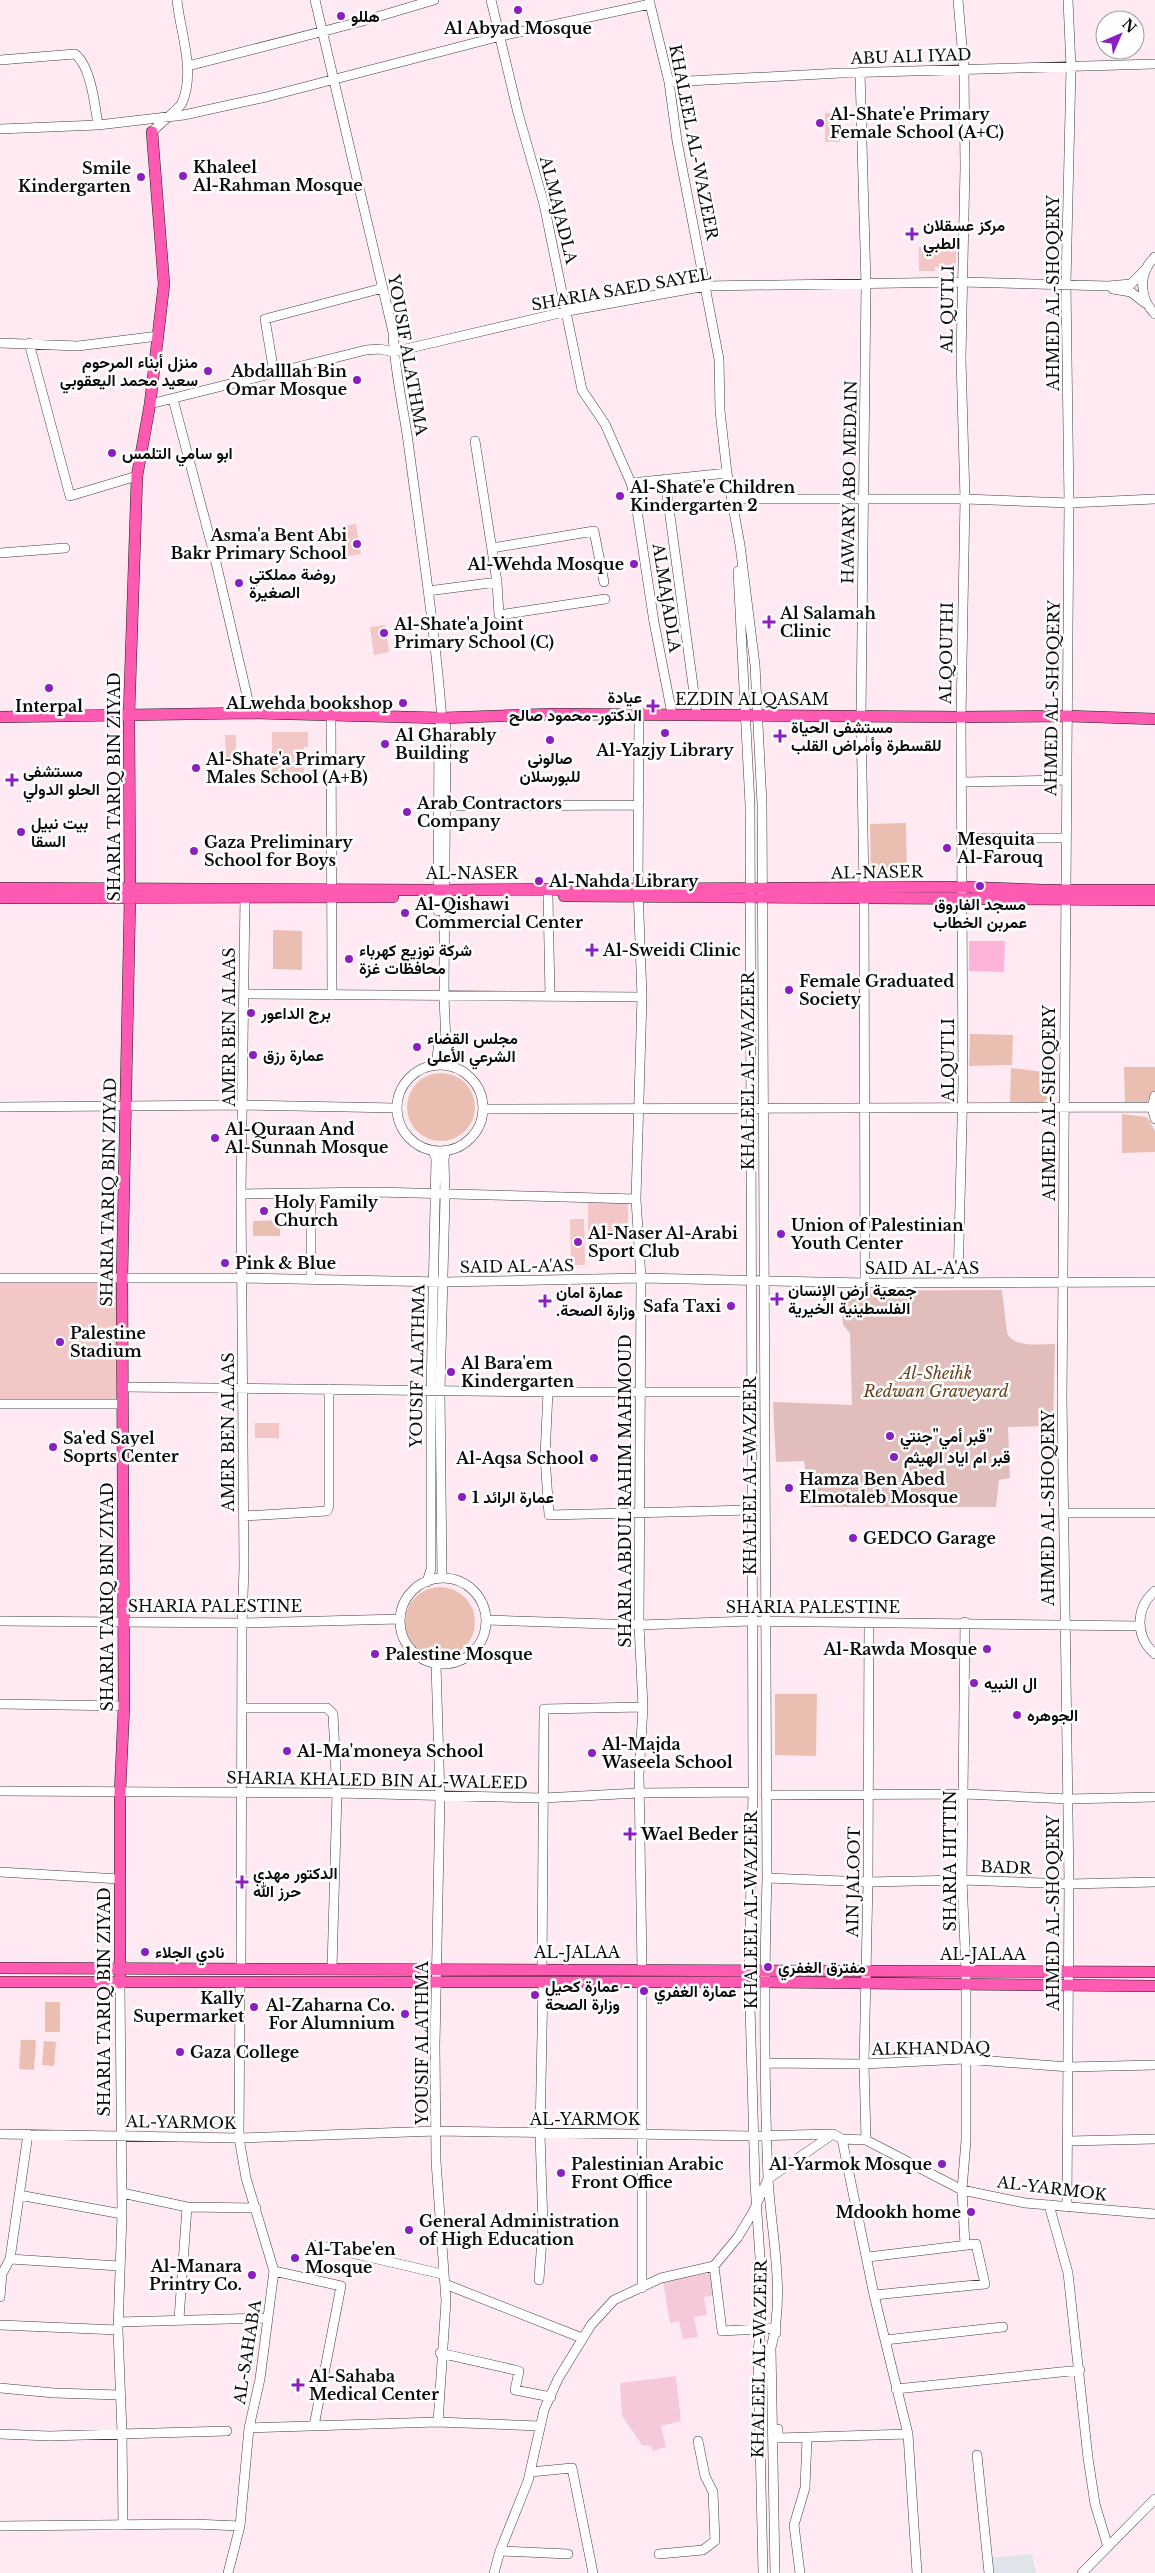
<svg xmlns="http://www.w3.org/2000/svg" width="1155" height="2573" font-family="'Libre Baskerville',Vazirmatn,serif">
<rect width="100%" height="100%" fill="#ffeaf4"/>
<path fill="#dfe4eb" d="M1032,2554L1036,2573H991L990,2558Z"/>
<path fill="#f6c9da" d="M711,2273L715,2295L704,2297L707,2315L694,2317L698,2337L683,2339L679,2321L670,2323L663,2281Z
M676,2376L681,2421L661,2426L666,2447L653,2451L651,2446L642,2445L622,2416L620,2383Z"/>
<path fill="#ebbeb2" d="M906,823L907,878L871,879L870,824Z
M273,930L302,931V970L273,969Z
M970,1034L1013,1035L1012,1065L969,1066Z
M1124,1067H1155V1091L1147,1102H1125Z
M1011,1068L1052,1073L1051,1096L1042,1103L1010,1102Z
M407 1107a34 34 0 1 1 68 0a34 34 0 1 1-68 0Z
M1122,1114L1147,1117L1155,1131V1152L1122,1153Z
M280,1220V1236H253V1221Z
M405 1622a35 35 0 1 1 70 0a35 35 0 1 1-70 0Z
M775,1694H817L816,1756L775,1755Z
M45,2002H60V2032H45Z
M21,2040H36L34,2070L19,2069Z
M44,2041L56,2042L54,2066L42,2065Z"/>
<path fill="#feb4d9" d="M969,941H1005L1004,972L969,971Z"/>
<path fill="#e1bdbb" d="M1002,1290L1007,1333C1014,1348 1039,1344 1055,1344L1053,1426L1008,1427L1010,1478L999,1480L996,1507H811L804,1461L776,1462L773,1402L852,1405L850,1333L843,1325L840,1291Z"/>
<path fill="#f2c7c5" d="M825,113H840V142H825Z
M919,247H956V267H935V271H919Z
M356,524L361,554L347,556L342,526Z
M385,625L389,652L374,655L370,627Z
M272,732H308V747H304V775L294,776L293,772H285V775H272Z
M225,735H236V759H226Z
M588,1203H628V1234H588Z
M570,1219H584L585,1265H571Z
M0,1282H120L118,1401H0Z
M255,1423H279V1438H255Z"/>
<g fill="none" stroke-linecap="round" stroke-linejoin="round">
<defs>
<path id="minor" d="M315,0L393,332C394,368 403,405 408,441C420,534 435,627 442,720L446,727L444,997L447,1066
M491,0L518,113L544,204L582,390L605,424L631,483L636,504L654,622L672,714
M649,0L669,82L677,141L719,359L720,411L727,473L740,545L755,665L762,804L767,1878C764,1978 764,2078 768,2178C771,2235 786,2292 771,2348L775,2573
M0,60L75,54C91,66 95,106 98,125
M188,66L363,21L434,0
M860,72L866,285L861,716L864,889L865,1283
M669,82L841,73L1155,64
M0,129L98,125L184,115L266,97L501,36L650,4
M152,132C159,124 179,109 182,103C196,71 180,32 177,0
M1155,257C1138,273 1139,298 1155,314
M1113,289L1131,292L1145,303
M0,343L78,346L158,336
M29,343L70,496L137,476
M274,373L265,319L383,288
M173,399L214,554L251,713
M150,404L366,350L380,349L393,352L568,311L706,286L963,282L1108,286L1131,284L1146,269
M475,441L497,582L499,615L605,599
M665,479L697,715
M631,483L727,473
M732,499H965L1069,503L1155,499
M492,548L594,531L604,582
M0,553L65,548
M738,571L750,805L753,1792L749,1970L755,2184L763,2302L758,2353L763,2573
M428,591L497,582
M331,714L332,995
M639,715L638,888L642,997L636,1199L641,1278L639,1625L643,1707L639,1775L642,1968
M962,782L1065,780
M446,806L639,805
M962,838H1066
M548,896L550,996
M438,911L439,727L442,720
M244,994L642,997
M436,1065L439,1042
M397 1108a43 43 0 1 1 86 0a43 43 0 1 1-86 0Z
M1155,1096L1152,1107L1155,1119
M0,1107L244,1105L397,1108
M483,1109L1152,1107
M241,1194L376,1192L636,1199
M0,1278H241L443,1282L641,1278L865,1283L1155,1282
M311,1280V1194
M958,1283L963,1082L961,717L965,499L961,359L965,167L964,69L958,0
M123,1387L548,1392H751
M548,1392L545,1456L549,1515L751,1510
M0,1404H123
M1063,1513H1155
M244,1516L327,1511L329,1506V1389
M442,1578L440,1391L445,1198L444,1159L446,1150
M400 1621a43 43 0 1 1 86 0a43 43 0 1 1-86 0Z
M427,1582L431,1569V1391L436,1159L433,1150
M1155,1591C1135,1608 1135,1637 1155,1654
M486,1620L639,1625L751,1621L1140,1626
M0,1621L242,1623L400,1619
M965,1622L962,1880L966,1970V2140L962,2190L965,2245
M436,1664L440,1797L435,2045L436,2161L446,2301L438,2422
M0,1704L124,1706
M242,1708H327L333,1714L337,1793L332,1968
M0,1791L337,1793L543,1798L639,1793L753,1792
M766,1795L965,1794L1068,1799L1155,1797
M0,1872L120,1879
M767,1878L868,1882L962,1880L1069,1884L1155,1882
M241,1968L242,1623L244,1568L241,1194L245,896
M542,1969L544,1709L643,1707
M642,1982V2288
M120,1983L122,2214L118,2330L122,2433L123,2525
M766,2063L864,2064L964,2059L1069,2067L1155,2065
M0,2134L239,2138L437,2131L753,2136L833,2134L842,2139L866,2140L962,2190L1025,2203L1155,2214
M28,2134L10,2259L119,2266
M842,2139L874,2295L908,2434L917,2573
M866,2140L864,2064L868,1882L869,1623
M1069,2141L1155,2139
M122,2193L187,2207L256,2208
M19,2195L122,2214
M1049,2205L1068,2273L1088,2458L1095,2504L1108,2547
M1067,2207L1069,1884L1062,1399L1069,503L1066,284L1071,68L1068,0
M868,2257L976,2244L985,2284L874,2295
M714,2266L722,2331L776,2328V2333
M274,2271L341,2286L314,2426
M310,2279L317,2245L442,2274
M539,2280L543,2225L540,2134L543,1983
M445,2284L582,2338
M0,2297L2,2274L10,2259
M179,2319L187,2207
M118,2322L267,2318
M0,2325L118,2330
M885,2340L1003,2327
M440,2353L519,2371L515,2390L551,2397
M0,2388L54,2393L120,2395
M896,2389L1080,2370
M249,2428L437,2422L539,2426
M778,2429V2438L908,2434
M0,2434L49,2436L227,2431
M977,2455L989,2573
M530,2472L572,2468L593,2573
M0,2526L194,2524L240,2526
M500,2551L568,2554
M659,2554L703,2550L715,2541L713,2492L705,2476L698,2441
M228,2573L240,2526L249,2428L260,2379L274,2271L246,2178L239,2138L240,1982
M494,2573L500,2551L528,2481L544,2410L558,2379L591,2325L614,2300L661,2278L714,2266L738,2237L753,2212L768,2179L833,2134
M800,2573L794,2525L805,2488L807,2438
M1082,2573L1155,2499"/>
<path id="major" d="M0,717L251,713L442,718L553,714L961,717L1067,716L1155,719
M0,888L438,890L963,887L1043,890H1155
M564,896L1155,900
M0,898L393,897
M0,1968L1155,1972
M0,1982H750L1155,1986
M120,1983V1792L124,1706L122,1278L130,897L129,715L137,476L150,404L164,284L152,132"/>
</defs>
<use href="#minor" stroke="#3f3f3f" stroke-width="10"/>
<use href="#major" stroke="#1d1d1d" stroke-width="12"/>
<use href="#minor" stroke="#fff" stroke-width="9"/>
<use href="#major" stroke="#ff5ab1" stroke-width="11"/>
</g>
<g fill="#8b1dc2" stroke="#fff" stroke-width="2">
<circle cx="518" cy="10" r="5"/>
<circle cx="341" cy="16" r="5"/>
<circle cx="820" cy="123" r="5"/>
<circle cx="183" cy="176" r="5"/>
<circle cx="141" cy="177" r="5"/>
<path d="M909.5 226.5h5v5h5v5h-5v5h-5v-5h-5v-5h5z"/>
<circle cx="208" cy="371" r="5"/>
<circle cx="357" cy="380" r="5"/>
<circle cx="112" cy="453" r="5"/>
<circle cx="620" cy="496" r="5"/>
<circle cx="357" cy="544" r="5"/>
<circle cx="634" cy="564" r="5"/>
<circle cx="239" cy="583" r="5"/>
<path d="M766.5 614.5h5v5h5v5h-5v5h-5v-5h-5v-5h5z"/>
<circle cx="384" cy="633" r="5"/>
<circle cx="49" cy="688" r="5"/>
<circle cx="403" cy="703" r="5"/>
<path d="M650.5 698.5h5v5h5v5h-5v5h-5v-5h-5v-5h5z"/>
<circle cx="665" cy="733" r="5"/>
<path d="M777.5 728.5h5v5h5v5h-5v5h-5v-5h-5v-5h5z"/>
<circle cx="550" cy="740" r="5"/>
<circle cx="385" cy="744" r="5"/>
<circle cx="196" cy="768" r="5"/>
<path d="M9.5 772.5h5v5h5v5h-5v5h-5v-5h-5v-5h5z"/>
<circle cx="407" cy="812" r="5"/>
<circle cx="21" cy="832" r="5"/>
<circle cx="947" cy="848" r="5"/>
<circle cx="194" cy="851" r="5"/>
<circle cx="539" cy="881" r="5"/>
<circle cx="980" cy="886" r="5"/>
<circle cx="405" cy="913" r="5"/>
<path d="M589.5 942.5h5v5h5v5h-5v5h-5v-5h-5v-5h5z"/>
<circle cx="349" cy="959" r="5"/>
<circle cx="789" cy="990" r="5"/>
<circle cx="251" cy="1013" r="5"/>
<circle cx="417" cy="1047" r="5"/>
<circle cx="253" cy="1055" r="5"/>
<circle cx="215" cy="1138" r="5"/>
<circle cx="264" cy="1211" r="5"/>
<circle cx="781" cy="1234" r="5"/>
<circle cx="578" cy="1242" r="5"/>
<circle cx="225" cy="1263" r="5"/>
<path d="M774.5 1291.5h5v5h5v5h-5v5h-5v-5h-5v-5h5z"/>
<path d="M542.5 1293.5h5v5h5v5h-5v5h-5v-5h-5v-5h5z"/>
<circle cx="731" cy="1306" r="5"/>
<circle cx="60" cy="1342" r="5"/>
<circle cx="451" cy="1372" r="5"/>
<circle cx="890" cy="1436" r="5"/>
<circle cx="53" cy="1447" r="5"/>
<circle cx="894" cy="1457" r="5"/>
<circle cx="594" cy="1458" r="5"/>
<circle cx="789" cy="1488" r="5"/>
<circle cx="462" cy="1497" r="5"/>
<circle cx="853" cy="1538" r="5"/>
<circle cx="987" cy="1649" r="5"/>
<circle cx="375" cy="1654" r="5"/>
<circle cx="974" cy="1683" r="5"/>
<circle cx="1017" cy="1715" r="5"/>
<circle cx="287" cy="1751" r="5"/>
<circle cx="592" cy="1753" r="5"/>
<path d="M627.5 1826.5h5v5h5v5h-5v5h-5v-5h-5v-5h5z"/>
<path d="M239.5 1874.5h5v5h5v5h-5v5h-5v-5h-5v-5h5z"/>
<circle cx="145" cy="1952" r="5"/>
<circle cx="768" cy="1967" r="5"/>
<circle cx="644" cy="1991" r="5"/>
<circle cx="535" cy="1995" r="5"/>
<circle cx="254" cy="2007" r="5"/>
<circle cx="405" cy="2014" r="5"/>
<circle cx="180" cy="2052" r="5"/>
<circle cx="942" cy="2164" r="5"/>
<circle cx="561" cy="2173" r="5"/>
<circle cx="971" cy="2212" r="5"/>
<circle cx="409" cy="2230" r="5"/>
<circle cx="295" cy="2258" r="5"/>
<circle cx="252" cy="2275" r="5"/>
<path d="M295.5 2377.5h5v5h5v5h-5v5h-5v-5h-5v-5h5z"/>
</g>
<g text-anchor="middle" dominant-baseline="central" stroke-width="5" stroke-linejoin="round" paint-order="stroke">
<g font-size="16" font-weight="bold" fill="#0c0c0c" stroke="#fff" text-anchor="start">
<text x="351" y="16">هللو</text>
<text x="518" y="28" text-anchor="middle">Al Abyad Mosque</text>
<text x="830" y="114">Al-Shate'e Primary<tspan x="830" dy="18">Female School (A+C)</tspan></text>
<text x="193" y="167">Khaleel<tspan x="193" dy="18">Al-Rahman Mosque</tspan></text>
<text x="131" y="168" text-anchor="end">Smile<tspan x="131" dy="18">Kindergarten</tspan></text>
<text x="923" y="225">مركز عسقلان<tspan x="923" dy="18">الطبي</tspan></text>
<text x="198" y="362" text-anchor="end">منزل أبناء المرحوم<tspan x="198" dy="18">سعيد محمد اليعقوبي</tspan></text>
<text x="347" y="371" text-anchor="end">Abdalllah Bin<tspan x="347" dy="18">Omar Mosque</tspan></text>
<text x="122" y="453">ابو سامي التلمس</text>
<text x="630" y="487">Al-Shate'e Children<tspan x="630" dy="18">Kindergarten 2</tspan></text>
<text x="347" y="535" text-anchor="end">Asma'a Bent Abi<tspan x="347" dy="18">Bakr Primary School</tspan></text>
<text x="624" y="564" text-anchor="end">Al-Wehda Mosque</text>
<text x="249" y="574">روضة مملكتي<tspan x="249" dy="18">الصغيرة</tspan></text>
<text x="780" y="613">Al Salamah<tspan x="780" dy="18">Clinic</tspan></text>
<text x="394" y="624">Al-Shate'a Joint<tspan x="394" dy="18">Primary School (C)</tspan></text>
<text x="642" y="697" text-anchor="end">عيادة<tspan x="642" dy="18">الدكتور-محمود صالح</tspan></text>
<text x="393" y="703" text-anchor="end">ALwehda bookshop</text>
<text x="49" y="706" text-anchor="middle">Interpal</text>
<text x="791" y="727">مستشفى الحياة<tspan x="791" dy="18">للقسطرة وأمراض القلب</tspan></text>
<text x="395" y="735">Al Gharably<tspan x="395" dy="18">Building</tspan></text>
<text x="665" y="750" text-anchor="middle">Al-Yazjy Library</text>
<text x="550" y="758" text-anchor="middle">صالوني<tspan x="550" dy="18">للبورسلان</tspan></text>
<text x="206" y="759">Al-Shate'a Primary<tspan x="206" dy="18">Males School (A+B)</tspan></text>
<text x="23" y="771">مستشفى<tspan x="23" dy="18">الحلو الدولي</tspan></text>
<text x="417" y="803">Arab Contractors<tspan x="417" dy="18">Company</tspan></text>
<text x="31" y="823">بيت نبيل<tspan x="31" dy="18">السقا</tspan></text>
<text x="957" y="839">Mesquita<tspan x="957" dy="18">Al-Farouq</tspan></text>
<text x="204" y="842">Gaza Preliminary<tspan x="204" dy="18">School for Boys</tspan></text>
<text x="549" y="881">Al-Nahda Library</text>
<text x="415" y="904">Al-Qishawi<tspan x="415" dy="18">Commercial Center</tspan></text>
<text x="980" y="904" text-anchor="middle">مسجد الفاروق<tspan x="980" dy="18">عمربن الخطاب</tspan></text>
<text x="359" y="950">شركة توزيع كهرباء<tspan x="359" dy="18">محافظات غزة</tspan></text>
<text x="603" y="950">Al-Sweidi Clinic</text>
<text x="799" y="981">Female Graduated<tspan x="799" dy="18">Society</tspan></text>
<text x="261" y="1013">برج الداعور</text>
<text x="427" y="1038">مجلس القضاء<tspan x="427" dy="18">الشرعي الأعلى</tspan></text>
<text x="263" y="1055">عمارة رزق</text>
<text x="225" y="1129">Al-Quraan And<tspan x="225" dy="18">Al-Sunnah Mosque</tspan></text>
<text x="274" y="1202">Holy Family<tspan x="274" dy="18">Church</tspan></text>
<text x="791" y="1225">Union of Palestinian<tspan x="791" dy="18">Youth Center</tspan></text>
<text x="588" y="1233">Al-Naser Al-Arabi<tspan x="588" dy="18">Sport Club</tspan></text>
<text x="235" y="1263">Pink &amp; Blue</text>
<text x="788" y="1290">جمعية أرض الإنسان<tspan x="788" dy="18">الفلسطينية الخيرية</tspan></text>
<text x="556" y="1292">عمارة امان<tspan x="556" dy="18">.وزارة الصحة</tspan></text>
<text x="721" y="1306" text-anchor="end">Safa Taxi</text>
<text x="70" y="1333">Palestine<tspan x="70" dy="18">Stadium</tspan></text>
<text x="461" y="1363">Al Bara'em<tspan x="461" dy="18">Kindergarten</tspan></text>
<text x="900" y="1436">قبر أمي"جنتي"</text>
<text x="63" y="1438">Sa'ed Sayel<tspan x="63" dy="18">Soprts Center</tspan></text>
<text x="904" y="1457">قبر ام اياد الهيثم</text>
<text x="584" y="1458" text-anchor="end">Al-Aqsa School</text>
<text x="799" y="1479">Hamza Ben Abed<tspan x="799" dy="18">Elmotaleb Mosque</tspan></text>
<text x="472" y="1497">عمارة الرائد 1</text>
<text x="863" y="1538">GEDCO Garage</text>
<text x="977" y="1649" text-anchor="end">Al-Rawda Mosque</text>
<text x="385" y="1654">Palestine Mosque</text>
<text x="984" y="1683">ال النبيه</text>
<text x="1027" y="1715">الجوهره</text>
<text x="602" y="1744">Al-Majda<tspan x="602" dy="18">Waseela School</tspan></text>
<text x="297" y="1751">Al-Ma'moneya School</text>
<text x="641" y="1834">Wael Beder</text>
<text x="253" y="1873">الدكتور مهدي<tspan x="253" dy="18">حرز الله</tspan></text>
<text x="155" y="1952">نادي الجلاء</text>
<text x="778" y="1967">مفترق الغفري</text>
<text x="545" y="1986">عمارة كحيل -<tspan x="545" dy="18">وزارة الصحة</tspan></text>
<text x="654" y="1991">عمارة الغفري</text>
<text x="244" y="1998" text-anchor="end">Kally<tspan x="244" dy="18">Supermarket</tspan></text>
<text x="395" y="2005" text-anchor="end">Al-Zaharna Co.<tspan x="395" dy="18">For Alumnium</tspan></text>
<text x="190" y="2052">Gaza College</text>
<text x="571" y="2164">Palestinian Arabic<tspan x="571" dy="18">Front Office</tspan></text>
<text x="932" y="2164" text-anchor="end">Al-Yarmok Mosque</text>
<text x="961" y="2212" text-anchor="end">Mdookh home</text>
<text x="419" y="2221">General Administration<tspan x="419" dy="18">of High Education</tspan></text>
<text x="305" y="2249">Al-Tabe'en<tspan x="305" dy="18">Mosque</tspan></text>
<text x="242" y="2266" text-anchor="end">Al-Manara<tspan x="242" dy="18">Printry Co.</tspan></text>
<text x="309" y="2376">Al-Sahaba<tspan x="309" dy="18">Medical Center</tspan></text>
</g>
<g font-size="16" fill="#0c0c0c" stroke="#fff">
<text transform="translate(911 56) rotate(-2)">ABU ALI IYAD</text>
<text transform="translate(694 142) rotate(79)">KHALEEL AL-WAZEER</text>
<text transform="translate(559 210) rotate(76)">ALMAJADLA</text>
<text transform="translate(621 289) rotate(-10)">SHARIA SAED SAYEL</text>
<text transform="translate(1053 293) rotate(-90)">AHMED AL-SHOQERY</text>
<text transform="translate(947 309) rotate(-89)">AL QUTLI</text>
<text transform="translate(408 355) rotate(80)">YOUSIF ALATHMA</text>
<text transform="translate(849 482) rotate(-89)">HAWARY ABO MEDAIN</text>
<text transform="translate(667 598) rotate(81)">ALMAJADLA</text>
<text transform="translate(946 653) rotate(-89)">ALQOUTHI</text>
<text transform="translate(1052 698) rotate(-89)">AHMED AL-SHOQERY</text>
<text x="752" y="699">EZDIN ALQASAM</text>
<text transform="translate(114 787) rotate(-90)">SHARIA TARIQ BIN ZIYAD</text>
<text transform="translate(877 872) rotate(-1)">AL-NASER</text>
<text x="472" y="873">AL-NASER</text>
<text transform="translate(229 1027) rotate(-90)">AMER BEN ALAAS</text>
<text transform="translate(948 1060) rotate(-90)">ALQUTLI</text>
<text transform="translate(748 1071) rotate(-90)">KHALEEL AL-WAZEER</text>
<text transform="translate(1049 1103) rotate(-90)">AHMED AL-SHOQERY</text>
<text transform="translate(108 1192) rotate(-89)">SHARIA TARIQ BIN ZIYAD</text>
<text transform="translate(517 1266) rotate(-1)">SAID AL-A'AS</text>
<text x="922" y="1268">SAID AL-A'AS</text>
<text transform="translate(417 1366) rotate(-89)">YOUSIF ALATHMA</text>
<text transform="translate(228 1432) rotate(-90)">AMER BEN ALAAS</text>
<text transform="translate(750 1476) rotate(-90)">KHALEEL AL-WAZEER</text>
<text transform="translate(625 1491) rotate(-90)">SHARIA ABDUL RAHIM MAHMOUD</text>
<text transform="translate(1048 1508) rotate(-90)">AHMED AL-SHOQERY</text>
<text transform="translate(107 1597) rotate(-90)">SHARIA TARIQ BIN ZIYAD</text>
<text x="215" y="1606">SHARIA PALESTINE</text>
<text x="813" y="1607">SHARIA PALESTINE</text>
<text transform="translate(377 1780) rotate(1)">SHARIA KHALED BIN AL-WALEED</text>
<text transform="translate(950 1861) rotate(-90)">SHARIA HITTIN</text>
<text transform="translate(1006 1867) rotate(2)">BADR</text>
<text transform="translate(853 1882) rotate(-89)">AIN JALOOT</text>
<text transform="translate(751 1910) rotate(-90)">KHALEEL AL-WAZEER</text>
<text transform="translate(1053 1913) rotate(-90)">AHMED AL-SHOQERY</text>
<text x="577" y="1952">AL-JALAA</text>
<text x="983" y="1954">AL-JALAA</text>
<text transform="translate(104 2002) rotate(-90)">SHARIA TARIQ BIN ZIYAD</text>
<text transform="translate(422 2043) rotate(-90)">YOUSIF ALATHMA</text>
<text transform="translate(931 2048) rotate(-1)">ALKHANDAQ</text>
<text x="585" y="2119">AL-YARMOK</text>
<text transform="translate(181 2122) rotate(1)">AL-YARMOK</text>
<text transform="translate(1052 2188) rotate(7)">AL-YARMOK</text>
<text transform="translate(247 2352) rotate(-81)">AL-SAHABA</text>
<text transform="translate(759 2359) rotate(-89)">KHALEEL AL-WAZEER</text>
</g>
<g font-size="16" font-style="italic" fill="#664019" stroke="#fff">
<text x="936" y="1373">Al-Sheihk<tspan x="936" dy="18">Redwan Graveyard</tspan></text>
</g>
</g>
<g transform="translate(1120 35) rotate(45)"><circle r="24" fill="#ffffff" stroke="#9e9e9e"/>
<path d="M0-4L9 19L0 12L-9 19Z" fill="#8b1dc2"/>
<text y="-8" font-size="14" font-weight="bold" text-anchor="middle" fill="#0c0c0c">N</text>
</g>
</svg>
